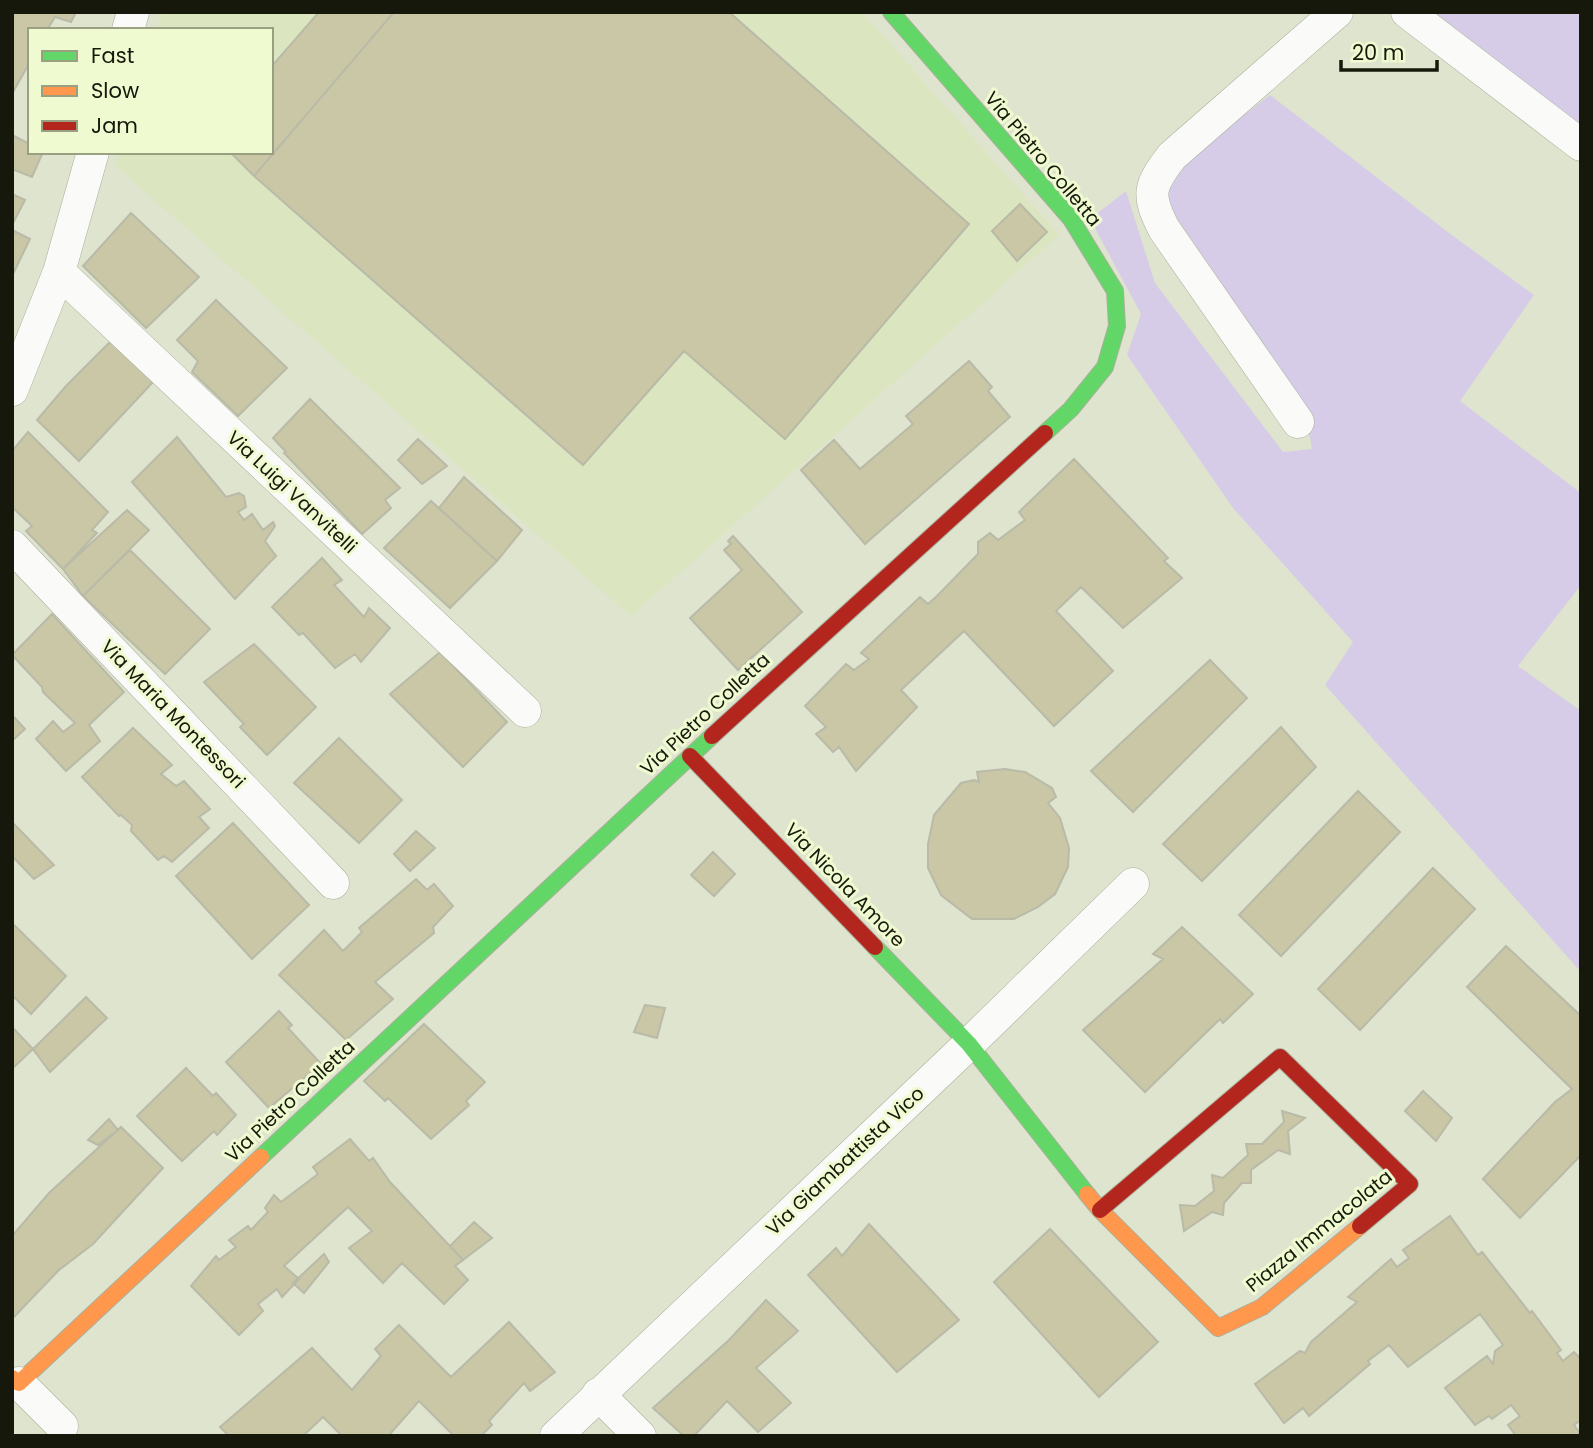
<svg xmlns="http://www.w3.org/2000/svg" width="1593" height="1448" font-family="Poppins,sans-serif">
<rect width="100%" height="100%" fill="#dee4cd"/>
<path fill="#dbe5c0" d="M162,12H862L1059,235L631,616L115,166L119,152H271V30H157Z"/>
<path fill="#d7cce8" d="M1418,12H1581V136Z
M1270,95L1449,233L1534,295L1460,401L1581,493V585L1518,666L1581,711V972L1325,685L1353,642L1233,508L1127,355L1141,314L1090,219L1126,191L1155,283L1283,452L1312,449L1307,421L1312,413L1293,403L1160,199L1183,162Z"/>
<path fill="#c9c7a5" stroke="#b9baa8" stroke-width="2" d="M12,12H76L71,22L55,17L47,30H30V62L12,94Z
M319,12H394L254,176L230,152H271V67Z
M394,12H729L969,224L785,439L684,351L583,465L254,176Z
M12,135L30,144V152H43L32,177L12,169Z
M12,194L25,200L12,225Z
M1020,204L1047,232L1017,261L992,231Z
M131,213L199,277L146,328L83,266Z
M12,230L30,239L12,276Z
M216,300L287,368L238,416L192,372L198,361L177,340Z
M111,341L153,382L79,461L37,420L66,386Z
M969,361L992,387L988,391L1010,417L865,544L801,470L834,440L860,469L913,424L906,416Z
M310,399L400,488L385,500L391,508L362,534L284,453L286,452L273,438Z
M28,432L108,512L92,530L97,533L63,569L26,531L32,526L12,507V451Z
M177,437L226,497L239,493L244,496L246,507L238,512L244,520L252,514L263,530L273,522L275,526L265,541L276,556L235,599L132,482Z
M418,439L447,466L422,484L398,460Z
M1074,459L1168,558L1164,561L1182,578L1123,628L1081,587L1056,611L1113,671L1054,726L964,631L901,690L917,707L856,771L839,747L833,752L816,734L826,727L805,706L846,664L854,670L869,659L861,653L920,597L928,604L937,596L978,554V542L990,533L998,540L1025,520L1019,512Z
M464,477L522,530L497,561L439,508Z
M431,501L497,561L450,608L384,548Z
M127,510L149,530L83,596L63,569Z
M733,536L802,612L738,670L690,618L742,570L724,550L731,544L728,541Z
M130,550L210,629L165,674L83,596Z
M322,558L342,580L334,585L364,617L369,608L390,628L361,662L355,654L335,668L303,633L299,635L272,607Z
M52,614L124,692L89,725L100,741L66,771L36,739L53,721L63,732L75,723L43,692L42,687L12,655Z
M254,644L316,707L267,755L240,727L244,724L204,682Z
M440,652L507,722L463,767L390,694Z
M1210,660L1247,698L1133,812L1091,771Z
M12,715L25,729L12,741Z
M1281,727L1316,767L1202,881L1163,844Z
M133,728L172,765L161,774L176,786L184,781L210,809L199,817L209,828L172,862L164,856L158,860L131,831L132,825L121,815L119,816L82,777Z
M339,738L402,800L359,843L294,783Z
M1005,769L1025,772L1052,788L1056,797L1048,803L1060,818L1069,848L1068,867L1055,894L1038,907L1014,919H972L941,895L928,868V844L934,815L961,783L974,780L979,782L977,772Z
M1358,791L1400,832L1281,956L1239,915Z
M12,822L54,865L34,879L12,856Z
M233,823L309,905L252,959L176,876Z
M416,831L435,848L410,871L394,854Z
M713,852L735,874L714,896L691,875Z
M1433,868L1475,909L1360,1030L1318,989Z
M416,879L427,890L434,884L453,906L433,927L434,933L375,982L393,999L346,1040L279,975L324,930L343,951L362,932L359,928Z
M12,923L66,976L31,1014L12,995Z
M1182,927L1253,994L1223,1023L1220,1019L1145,1092L1083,1030L1163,959L1153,954Z
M1506,946L1581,1016V1155L1520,1218L1483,1179L1555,1102L1572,1089L1467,987Z
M86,997L107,1018L50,1072L33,1049Z
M645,1005L665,1008L657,1038L634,1032Z
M279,1011L292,1025L288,1028L321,1064L269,1108L226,1062Z
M424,1024L485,1082L466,1101L469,1105L431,1139L388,1098L385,1101L364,1081Z
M12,1027L33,1049L12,1069Z
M186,1068L213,1096L216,1093L236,1115L217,1135L214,1131L182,1161L137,1116Z
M1423,1091L1452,1118L1436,1141L1405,1111Z
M1282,1111L1305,1118L1288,1131L1290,1154L1278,1150L1251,1170V1183H1242L1224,1203L1223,1215L1212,1212L1184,1231L1180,1205L1195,1206L1214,1191L1212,1175L1223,1178L1248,1155L1246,1144H1262L1284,1122Z
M109,1119L118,1130L98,1145L88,1140Z
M121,1127L163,1168L93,1244L59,1270L12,1319V1236L49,1193Z
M350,1139L369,1161L373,1158L390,1182L463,1260L455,1266L468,1280L444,1304L402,1263L383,1283L349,1248L372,1231L348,1207L284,1266L299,1279L282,1297L277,1289L258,1304L263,1311L239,1335L191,1286L216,1256L219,1260L236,1247L229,1240L248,1226L251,1230L268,1212L265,1208L274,1195L281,1202L318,1174L313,1167Z
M1450,1216L1478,1255L1482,1252L1530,1313L1532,1311L1561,1350L1557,1353L1563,1361L1574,1352L1581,1359V1420L1574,1425L1580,1433L1575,1436H1516L1508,1425L1520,1416L1511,1405L1492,1419L1489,1416L1475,1425L1445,1388L1487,1356L1493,1364L1495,1351L1503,1345L1480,1314L1408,1367L1389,1345L1368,1361L1370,1364L1309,1416L1303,1408L1284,1423L1255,1384L1300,1351L1305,1353L1311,1342L1357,1302L1348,1297L1391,1259L1397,1267L1409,1258L1403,1250Z
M474,1222L492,1238L463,1260L450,1246Z
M869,1224L959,1320L897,1372L808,1275L836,1248L842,1256Z
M1050,1229L1158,1342L1099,1397L994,1282Z
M324,1254L329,1262L304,1293L293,1283Z
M766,1300L798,1331L756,1368L791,1403L758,1432L727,1401L694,1436H684L653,1408L729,1340Z
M509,1322L555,1372L530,1391L524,1383L489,1421L492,1425L481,1436H454L419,1401L390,1434L391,1436H342L323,1417L303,1436H229L220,1427L312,1348L352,1390L381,1356L375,1349L399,1325L451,1377Z"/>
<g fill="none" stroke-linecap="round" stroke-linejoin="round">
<defs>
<path id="street" d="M1407,12L1581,145
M128,30L133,12
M59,272L525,711
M12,390L59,272L93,152
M1298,422L1164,229C1146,194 1149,186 1172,156L1337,12
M12,546L333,883
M19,1383L62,1426
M598,1394L640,1436
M556,1436L969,1044L1133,884"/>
<path id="fast" d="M891,12L1071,219L1115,291L1117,326L1105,367L1071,409L1045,433
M875,947L969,1044L1087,1194
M261,1157L712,736"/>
<path id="slow" d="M1087,1194L1100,1210L1218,1328L1262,1307L1360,1226
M12,1378L19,1383L261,1157"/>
<path id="jam" d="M712,736L1045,433
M690,756L875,947
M1100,1210L1280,1057L1410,1184L1360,1226"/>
</defs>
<use href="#street" stroke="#aaaf9d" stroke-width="33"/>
<use href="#fast" stroke="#aaaf9d" stroke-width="18"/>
<use href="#slow" stroke="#aaaf9d" stroke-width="18"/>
<use href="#jam" stroke="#aaaf9d" stroke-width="18"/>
<use href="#street" stroke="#fafbf8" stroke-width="32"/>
<use href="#fast" stroke="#63d668" stroke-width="16"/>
<use href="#slow" stroke="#ff974d" stroke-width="16"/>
<use href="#jam" stroke="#b3261e" stroke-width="16"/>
</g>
<g text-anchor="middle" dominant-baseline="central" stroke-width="6" stroke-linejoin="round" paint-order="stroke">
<g font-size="19" fill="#15180a" stroke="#effad1">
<text transform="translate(1043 159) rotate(50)">Via Pietro Colletta</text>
<text transform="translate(292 492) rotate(43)">Via Luigi Vanvitelli</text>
<text transform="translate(173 714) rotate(46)">Via Maria Montessori</text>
<text transform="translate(705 714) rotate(-43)">Via Pietro Colletta</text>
<text transform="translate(845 885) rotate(46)">Via Nicola Amore</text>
<text transform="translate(290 1101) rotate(-43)">Via Pietro Colletta</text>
<text transform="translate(845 1161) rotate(-43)">Via Giambattista Vico</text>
<text transform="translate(1319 1231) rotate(-39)">Piazza Immacolata</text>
</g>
</g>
<rect width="1593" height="1448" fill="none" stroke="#15180a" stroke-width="28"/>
<rect x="28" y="28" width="245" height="126" fill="#effad1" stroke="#98a081" stroke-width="2"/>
<rect x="42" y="51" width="35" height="10" fill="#63d668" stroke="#98a081" stroke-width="2"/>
<text x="91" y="63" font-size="21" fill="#15180a">Fast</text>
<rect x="42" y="86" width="35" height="10" fill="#ff974d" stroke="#98a081" stroke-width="2"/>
<text x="91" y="98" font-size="21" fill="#15180a">Slow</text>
<rect x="42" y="121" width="35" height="10" fill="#b3261e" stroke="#98a081" stroke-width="2"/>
<text x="91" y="133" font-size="21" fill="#15180a">Jam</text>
<path d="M1341 60v10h96v-10" fill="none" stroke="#15180a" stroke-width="3.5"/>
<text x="1352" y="60" font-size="21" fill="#15180a" stroke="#effad1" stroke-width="5" paint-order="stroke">20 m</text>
</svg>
